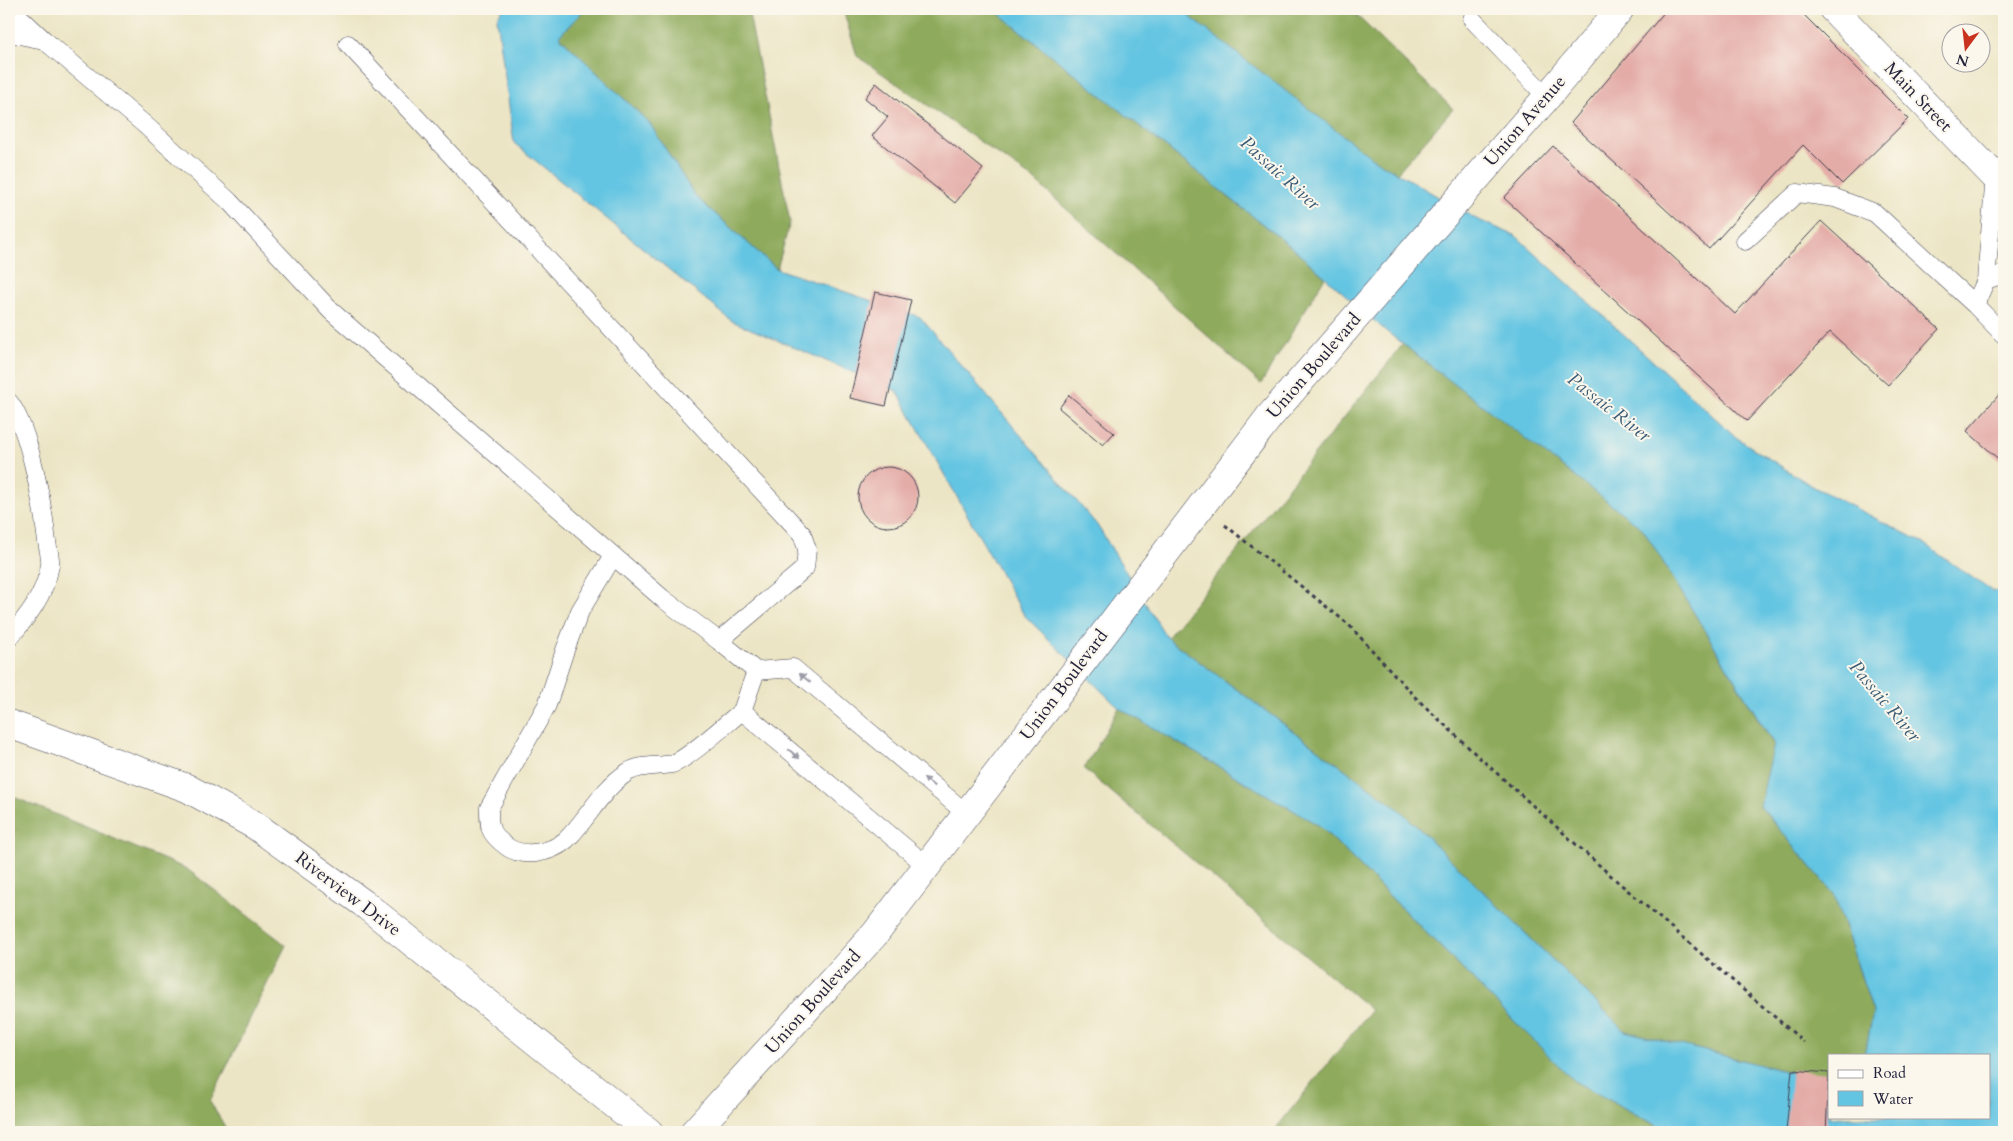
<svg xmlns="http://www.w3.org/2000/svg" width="2013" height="1141" font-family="Cardo,serif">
<rect width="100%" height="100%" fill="#fbf7ec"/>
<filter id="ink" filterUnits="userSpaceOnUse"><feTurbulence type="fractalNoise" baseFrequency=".02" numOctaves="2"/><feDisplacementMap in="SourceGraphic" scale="10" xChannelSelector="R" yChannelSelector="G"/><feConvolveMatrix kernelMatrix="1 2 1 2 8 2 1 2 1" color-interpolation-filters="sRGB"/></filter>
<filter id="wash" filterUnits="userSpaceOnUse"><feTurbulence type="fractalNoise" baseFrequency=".0096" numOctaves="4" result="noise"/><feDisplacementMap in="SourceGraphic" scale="20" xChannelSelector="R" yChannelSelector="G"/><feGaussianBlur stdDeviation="1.12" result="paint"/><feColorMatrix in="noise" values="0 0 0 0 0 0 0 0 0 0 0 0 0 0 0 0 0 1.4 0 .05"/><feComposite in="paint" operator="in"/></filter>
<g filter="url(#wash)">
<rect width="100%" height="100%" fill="#ece5c5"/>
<path fill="#8eaa5c" stroke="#58664c" d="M585,9H748L790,222L777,269L695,196L650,124L559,36Z
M843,9H993L1295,250L1325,277L1261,384L1032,178L857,56Z
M1180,9H1350L1453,109L1397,173L1371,158Z
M1403,344L1643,528L1774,745L1760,806L1834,894L1873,1012L1865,1055H1829V1074L1789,1072L1625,1031L1400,810L1167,638Z
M1119,708L1320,826L1574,1081L1669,1132H1273L1371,1010L1084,769Z
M9,795L187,869L286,945L210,1101L228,1132H9Z"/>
<path fill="#64c5e2" stroke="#43748e" d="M503,9H585L559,36L650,124L695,196L777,269L920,317L1097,525L1167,638L1400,810L1625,1031L1789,1072L1829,1074V1117H1989V1055H1865L1873,1012L1834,894L1760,806L1774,744L1643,529L1387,332L1295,250L993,9H1180L1372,158L1476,219L1516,236L1737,438L1810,485L1920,541L1990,590L2004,593V1132H1669L1574,1081L1320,826L1119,708L1024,615L897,391L732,321L514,143L497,18Z"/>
<g id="blocks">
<path fill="#e4aca7" d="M1667,9H1798L1908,119L1842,184L1803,145L1709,249L1571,123Z
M876,83L983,169L955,203L872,136L888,117L865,98Z
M1553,146L1735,314L1821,221L1939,329L1888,385L1830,332L1747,421L1504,198Z
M875,292L911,300L886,406L850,398Z
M2004,389V464L1967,431Z
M1069,395L1114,433L1103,445L1059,408Z
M858 497a30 30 0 1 1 60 0a30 30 0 1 1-60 0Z
M1792,1070L1829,1073L1826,1132H1786Z"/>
</g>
</g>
<g filter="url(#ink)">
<use href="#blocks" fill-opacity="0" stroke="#403f50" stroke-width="1"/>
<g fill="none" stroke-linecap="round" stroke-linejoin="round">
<defs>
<path id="lane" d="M9,9L12,10L44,40
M1472,19L1547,97
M9,33L44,40L144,124L229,201L331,311L662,598L719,641L756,671
M348,44L802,534L807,549L805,568L719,641
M1995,176L1986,280L1975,305L2004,335
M1745,241L1797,193L1835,198L1875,213L1975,305
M1986,280L2004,274
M9,402C30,429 43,507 47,542C48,549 51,558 50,565C45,595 28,616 9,638
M613,556L580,611L565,650L547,705L489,808C489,829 489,833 506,846C523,859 551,853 566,840C588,819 601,789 628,772C641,764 658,767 672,764C687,760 728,722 742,711
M927,866L742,711L756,671L793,668L967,814"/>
<path id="secondary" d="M1833,9L2004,186
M9,724L187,788L256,826L363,903L649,1132
M694,1132L875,934L1270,416L1547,97L1620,9"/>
</defs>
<use href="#lane" stroke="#403f50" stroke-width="19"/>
<use href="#secondary" stroke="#403f50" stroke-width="29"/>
<path stroke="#403f50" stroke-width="3" stroke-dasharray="4 4" stroke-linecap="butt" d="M1225,525L1348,624L1416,698L1481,759L1618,882L1804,1042"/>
<use href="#lane" stroke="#fff" stroke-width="18"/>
<use href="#secondary" stroke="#fff" stroke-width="28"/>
</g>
<defs><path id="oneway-solid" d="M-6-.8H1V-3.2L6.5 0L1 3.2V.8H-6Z" transform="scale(1.25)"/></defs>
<g fill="#9c9ca7">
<use href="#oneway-solid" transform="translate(805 678) rotate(-140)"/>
<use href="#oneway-solid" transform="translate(794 754) rotate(40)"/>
<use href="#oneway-solid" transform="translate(929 782) rotate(-140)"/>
</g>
</g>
<g text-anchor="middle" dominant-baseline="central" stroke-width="4" stroke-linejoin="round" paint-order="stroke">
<g font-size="18" fill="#22223b" stroke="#fbf7ec">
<text transform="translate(1918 97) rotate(46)">Main Street</text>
<text transform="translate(1525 121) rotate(-49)">Union Avenue</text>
<text transform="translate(1314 366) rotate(-49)">Union Boulevard</text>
<text transform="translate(1064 685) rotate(-53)">Union Boulevard</text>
<text transform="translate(348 894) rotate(37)">Riverview Drive</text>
<text transform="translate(813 1002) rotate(-48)">Union Boulevard</text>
</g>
<g font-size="19" font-style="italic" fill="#395b75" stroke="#fbf7ec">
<text transform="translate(1280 173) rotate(42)">Passaic River</text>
<text transform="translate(1609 407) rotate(38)">Passaic River</text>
<text transform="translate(1885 701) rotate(50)">Passaic River</text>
</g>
</g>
<rect width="2013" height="1141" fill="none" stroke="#fbf7ec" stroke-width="30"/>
<rect x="1828" y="1054" width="162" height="65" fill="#fbf7ec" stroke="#a4a2a5"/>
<rect x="1838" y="1070" width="25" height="8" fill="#ffffff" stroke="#a4a2a5"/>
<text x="1873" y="1078" font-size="15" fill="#22223b">Road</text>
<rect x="1838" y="1091" width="25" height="15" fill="#64c5e2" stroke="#a4a2a5"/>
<text x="1873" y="1104" font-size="15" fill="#22223b">Water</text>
<g transform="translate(1966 48) rotate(195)"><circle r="24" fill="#fbf7ec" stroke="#a4a2a5"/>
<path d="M0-4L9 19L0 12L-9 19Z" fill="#c8321e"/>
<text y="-8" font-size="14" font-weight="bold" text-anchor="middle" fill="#22223b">N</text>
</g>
</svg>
